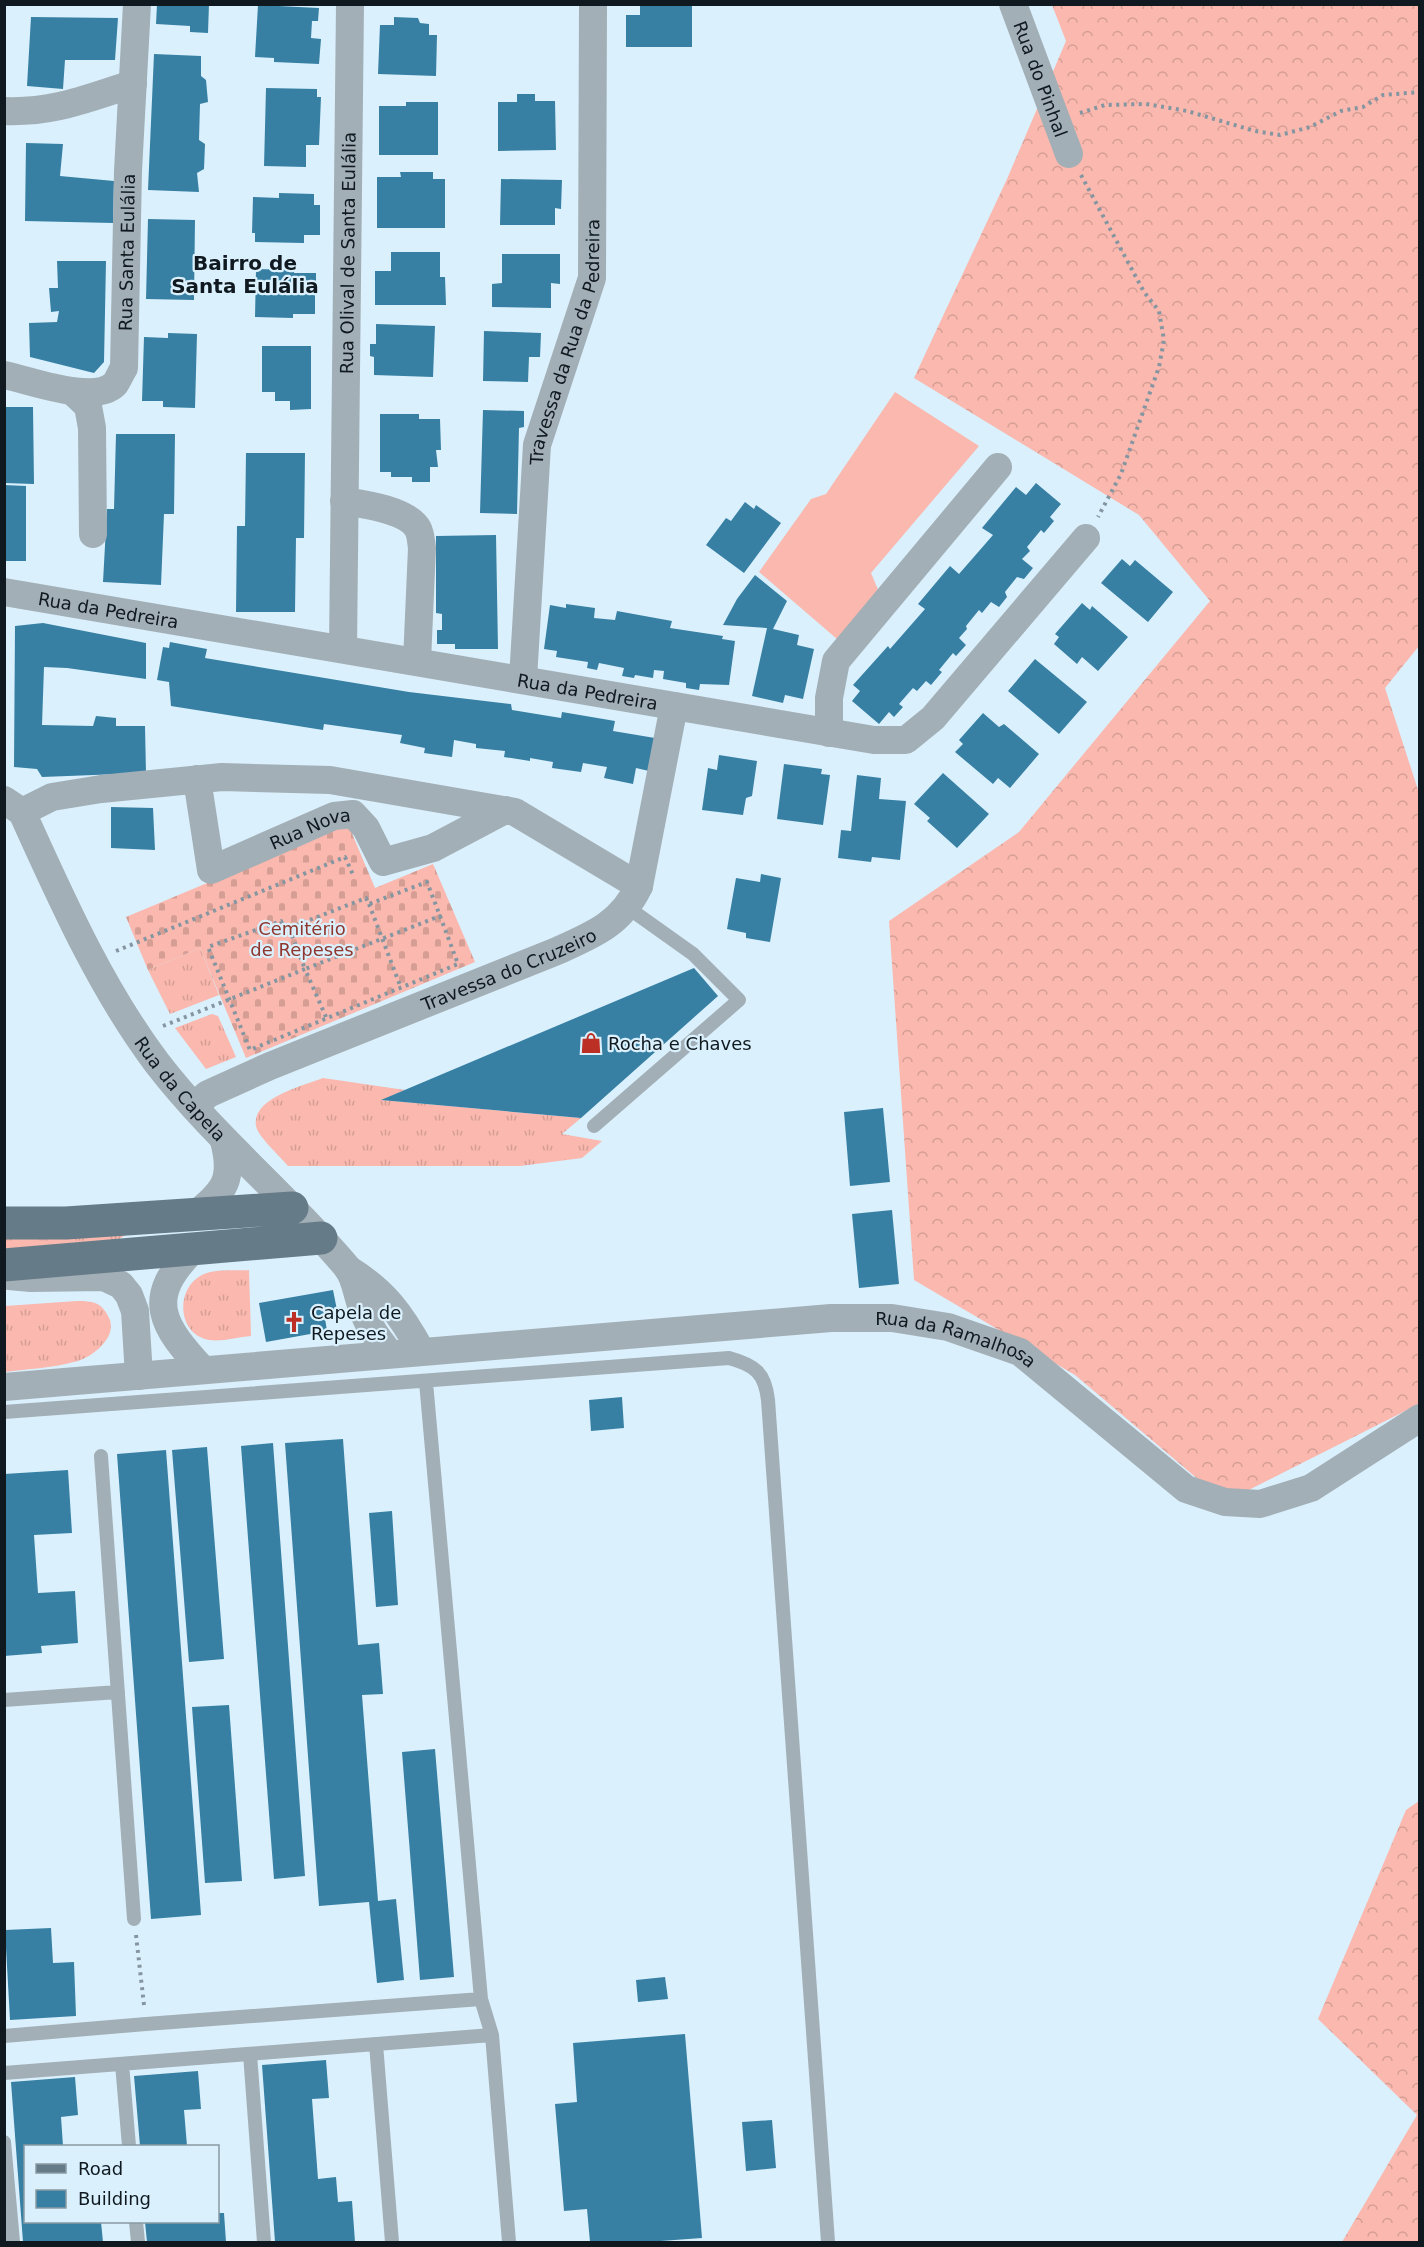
<svg xmlns="http://www.w3.org/2000/svg" width="1424" height="2247" font-family="'DejaVu Sans',sans-serif">
<defs>
<pattern id="grass-tufts" width="24" height="20" patternUnits="userSpaceOnUse" patternTransform="scale(1.5)"><rect width="24" height="20" fill="#fab8ae"/><path d="M3 7l-1-3M5 7V3M7 7l1-3M15 17l-1-3M17 17v-4M19 17l1-3" fill="none" stroke="#d59e95"/></pattern>
<pattern id="forest-crowns" width="20" height="18" patternUnits="userSpaceOnUse" patternTransform="scale(1.5)"><rect width="20" height="18" fill="#fab8ae"/><path d="M2 6a3 3 0 1 1 6 0M12 15a3 3 0 1 1 6 0" fill="none" stroke="#d59e95"/></pattern>
<pattern id="cemetery-stones" width="16" height="16" patternUnits="userSpaceOnUse" patternTransform="scale(1.5)"><rect width="16" height="16" fill="#fab8ae"/><path d="M2 7V4a2 2 0 0 1 4 0v3zM10 15v-3a2 2 0 0 1 4 0v3z" fill="#d59e95"/></pattern>
</defs>
<rect width="100%" height="100%" fill="#daf0fd"/>
<path fill="url(#grass-tufts)" d="M200,948L219,995L170,1014L148,970Z
M212,1014L218,1016L236,1057L206,1069L175,1028Z
M323,1078L405,1090L382,1100L581,1118L562,1134L602,1141L582,1158L520,1166H288C281,1157 258,1137 256,1126C251,1098 303,1086 323,1078Z
M129,1233L114,1242L5,1249V1236Z
M249,1270L251,1336C238,1337 222,1342 209,1340C175,1334 175,1283 207,1273C219,1269 236,1271 249,1270Z
M77,1301C92,1301 101,1302 108,1316C120,1336 92,1358 74,1362C52,1368 27,1369 5,1372V1306Z"/>
<path fill="url(#forest-crowns)" d="M1052,5H1419V646L1385,688L1420,796L1419,1404L1225,1502L1075,1375L914,1280L889,921L1019,832L1210,601L1139,515L914,378L1007,179L1066,41Z
M1419,1801V2242H1342L1417,2115L1318,2019L1406,1810Z"/>
<path fill="url(#cemetery-stones)" d="M348,824L375,888L433,864L475,962L246,1058L200,948L148,970L126,917Z"/>
<path fill="#fab8ae" d="M895,392L979,446L871,573L879,592L837,639L759,572L811,499L826,494Z"/>
<path fill="#3780a4" d="M157,4H209L208,33L190,32V26L156,24Z
M640,4H692V47H626V15H640Z
M258,5L319,8L318,21H312L311,38L321,39L319,64L274,62V58L255,57Z
M31,17L118,18L115,60H65L63,89L27,86Z
M394,17L418,18L420,23L429,24V35H437L436,76L378,74L380,25H394Z
M154,54L201,56V76L206,80L208,102L200,104L199,140L205,144L204,169L197,173L199,192L148,190Z
M266,88L317,89V97H321L319,145H306V167L264,166Z
M517,94H535V101H555L556,150L498,151V102H517Z
M406,102H438V155H379V106H406Z
M26,143L63,144L60,176L114,181L113,223L25,221Z
M400,172H433V179H445V228H377V177H401Z
M501,179L562,180L561,209L555,208V225H500Z
M279,193L314,194V205H320V235H304V243L255,242V233H252L253,197L279,198Z
M148,219L195,220L194,300L146,299Z
M391,252H440V277H445L446,305H375V271H391Z
M502,254H560V284L551,283V308L492,307V284L502,283Z
M57,261H106L104,362L94,373L30,357L29,323L57,322L59,311L51,312L49,288H58Z
M256,269L294,270V273H316V291H312V295H315V314H293V318L255,317Z
M376,324L435,326L433,377L374,375V357L370,356V344H376Z
M484,331L541,333L540,357H529L528,382L483,381Z
M168,333L197,334L195,408L163,407V401H142L144,337L168,338Z
M262,346H311V409L290,410V401H275V392H262Z
M4,407H33L34,484L4,483Z
M483,410L524,411V427L519,428L517,514L480,513Z
M380,414H419V419H440L441,450H436L438,467H430V482H412V477H391V472H380Z
M116,434H175L174,514H164L161,585L103,582L107,509H114Z
M246,453H305L304,538H296L295,612H236L237,526H245Z
M1036,483L1061,504L1050,517L1054,521L1044,533L1041,530L1027,547L1030,551L1022,559L1033,568L1024,579L1017,577L1005,592L1007,597L999,607L991,602L982,613L979,610L966,626L967,629L959,638L966,645L956,656L953,653L939,670L942,672L931,685L926,681L917,691L913,688L899,704L903,707L894,717L889,712L879,724L852,701L860,691L853,685L888,646L890,649L925,609L918,604L950,566L959,574L993,535L982,528L1016,487L1026,495Z
M4,485L26,486V561H4Z
M745,502L754,509L756,505L781,523L744,573L706,545L726,518L731,521Z
M496,535L498,649H455V644H437V630H442V614L436,613V536Z
M1122,559L1130,566L1135,560L1173,592L1148,622L1101,583Z
M755,575L787,601L773,629L799,635L797,645L814,649L803,699L785,695L783,703L752,696L767,628L723,625L737,599Z
M1082,603L1090,610L1092,606L1128,637L1098,671L1082,657L1077,664L1054,644L1059,637L1055,634Z
M566,604L595,608L594,618L615,620L617,611L672,621L670,628L723,636L722,639L735,641L729,685L700,684L699,690L686,688V683L663,679L664,671L654,670L653,678L635,675L634,678L622,676L624,668L599,663L597,670L587,668L588,662L556,657L557,651L544,649L550,605L566,608Z
M43,623L146,643V679L67,668L44,667L42,725L93,726L96,716L116,718V726H145L146,773L42,777L37,769L14,767L15,626Z
M170,642L207,649L205,658L409,692L511,704L512,710L561,718L562,712L615,721L613,731L655,738L649,771L636,768L633,784L604,778L607,767L583,763L581,772L552,768L553,762L530,758V761L504,757L505,751L476,748V744L454,740L452,757L424,753L425,748L400,743L402,735L324,724L323,730L171,706L169,682L157,680L163,647L169,648Z
M1035,659L1087,702L1059,734L1008,691Z
M983,713L999,727L1004,724L1039,754L1010,788L998,778L993,784L955,752L963,744L959,740Z
M719,755L757,761L752,796L746,798L743,815L702,810L708,768L717,770Z
M784,764L822,769L821,774L830,775L823,825L777,819Z
M943,773L989,814L957,848L927,821L930,818L914,804Z
M857,775L881,778L879,799L906,801L900,860L872,857L871,862L838,858L841,830L851,831Z
M111,807L153,808L155,850L111,848Z
M761,874L781,878L770,942L746,938V933L727,929L736,878L760,882Z
M694,968L718,996L581,1118L381,1100Z
M883,1108L890,1182L850,1186L844,1112Z
M892,1210L899,1284L859,1288L852,1214Z
M333,1290L337,1310L324,1312L327,1331L266,1342L259,1303Z
M622,1397L624,1428L591,1431L589,1400Z
M343,1439L358,1645L379,1643L383,1694L362,1695L378,1901L396,1899L404,1980L377,1983L369,1902L319,1906L285,1443Z
M273,1443L305,1876L274,1879L241,1446Z
M207,1447L224,1659L189,1662L172,1450Z
M166,1450L201,1915L151,1919L117,1454Z
M68,1470L72,1533L34,1535L38,1593L75,1591L78,1643L41,1646L42,1653L4,1656V1474Z
M392,1511L398,1605L376,1607L369,1513Z
M229,1705L242,1881L205,1883L192,1707Z
M435,1749L454,1977L420,1980L402,1752Z
M51,1928L53,1963L74,1962L76,2016L10,2020L5,1930Z
M665,1977L668,1999L638,2002L636,1980Z
M685,2034L702,2238L647,2242H590L587,2209L564,2211L555,2104L577,2102L573,2043Z
M326,2060L329,2098L312,2099L318,2179L336,2177L338,2202L352,2201L355,2242H275L262,2065Z
M198,2071L201,2109L184,2110L187,2146H140L134,2076Z
M75,2077L78,2115L61,2117L63,2146H26V2222H101L103,2242H23L11,2082Z
M772,2120L776,2168L746,2171L742,2122Z
M218,2213H224L226,2242H147L145,2222H218Z"/>
<g fill="none" stroke-linecap="round" stroke-linejoin="round">
<path stroke="#8596a1" stroke-width="4" stroke-dasharray="3 4.5" stroke-linecap="butt" d="M1080,113L1105,105L1146,104L1187,111L1255,131L1280,135L1310,127L1341,111L1363,107L1383,95L1420,92
M1081,175L1144,292L1159,311L1164,340L1159,367L1121,474L1098,517
M369,904L401,988
M440,916L458,964L250,1050L208,947L281,921L285,930L289,928L305,969Z
M289,928L366,898L369,904L427,882L440,916
M116,951L345,857L354,877
M163,1026L305,969L326,1017
M136,1935L144,2005"/>
<path stroke="#a3afb6" stroke-width="14" d="M594,1126L739,1000L693,954L627,907
M426,1382L481,1999L492,2035L509,2242
M4,1412L729,1358C755,1365 765,1373 768,1400L828,2242
M101,1456L134,1919
M4,1700L118,1692
M4,2036L146,2024L481,1999
M376,2044L392,2242
M250,2054L264,2242
M122,2064L129,2146
M4,2073L492,2035
M4,2142L13,2242
M136,2222L138,2242"/>
<g stroke="#a3afb6" stroke-width="28">
<path id="s1" d="M1013,4L1069,154"/>
<path d="M4,111C55,113 87,98 133,84"/>
<path id="s2" d="M4,375C30,380 94,405 115,384C118,380 121,372 124,368L128,171L137,4"/>
<path d="M73,392L88,406L92,428L93,534"/>
<path d="M344,501C364,504 408,510 418,529C421,535 421,542 422,548L417,661"/>
<path id="s3" d="M4,592L874,740H906L933,718L1086,538"/>
<path id="s4" d="M343,649L350,4"/>
<path id="s5" d="M523,679L537,445L592,278L593,4"/>
<path d="M829,733V698L836,661L998,467"/>
<path id="s6" d="M197,779L211,870L334,816L353,814L366,828L383,862L433,848L505,810"/>
<path id="s7" d="M4,800L22,812C61,898 100,987 157,1063C214,1137 286,1195 346,1266C355,1276 357,1295 362,1308C368,1326 378,1339 390,1354"/>
<path d="M22,812L52,797L101,789L222,777L330,780L515,812L639,886"/>
<path id="s8" d="M194,1106L208,1094L270,1066L557,951C593,935 621,924 639,886L674,706"/>
<path d="M196,1214C225,1191 234,1179 224,1141"/>
<path d="M194,1249C143,1298 162,1326 203,1370"/>
<path d="M348,1269C384,1291 401,1314 421,1351"/>
<path d="M9,1276L31,1278L104,1277L121,1285L129,1295L135,1311L139,1376"/>
<path id="s9" d="M4,1387L831,1318H892L948,1327L1020,1352L1186,1489L1225,1502L1260,1504L1311,1488L1420,1418"/>
</g>
<path stroke="#667b88" stroke-width="33" d="M4,1223H66L292,1208
M4,1265L321,1238"/>
</g>
<defs>
<symbol id="shop-bare" viewBox="-9 -9 18 18"><path d="M-5-2.5h2.3a2.7 3.5 0 0 1 5.4 0H5L5.5 6h-11ZM-1.5-2.5h3a1.5 2.3 0 0 0-3 0Z" fill="#bc2f25" stroke="#daf0fd" stroke-width="2.5" paint-order="stroke"/></symbol>
<symbol id="church-bare" viewBox="-9 -9 18 18"><path d="M-1.2-6h2.4v3.5h3.3v2.4h-3.3V6h-2.4V-.1h-3.3v-2.4h3.3Z" fill="#bc2f25" stroke="#daf0fd" stroke-width="2.5" paint-order="stroke"/></symbol>
</defs>
<g fill-rule="evenodd">
<use href="#shop-bare" x="576" y="1028" width="30" height="30"/>
<use href="#church-bare" x="279" y="1307" width="30" height="30"/>
</g>
<g text-anchor="middle" dominant-baseline="central" stroke-width="4.5" stroke-linejoin="round" paint-order="stroke">
<g font-size="18" fill="#0f191f" stroke="#daf0fd">
<text stroke="none"><textPath href="#s1" startOffset="80">Rua do Pinhal</textPath></text>
<text stroke="none"><textPath href="#s2" startOffset="249">Rua Santa Eulália</textPath></text>
<text stroke="none"><textPath href="#s4" startOffset="396">Rua Olival de Santa Eulália</textPath></text>
<text stroke="none"><textPath href="#s5" startOffset="342">Travessa da Rua da Pedreira</textPath></text>
<text stroke="none"><textPath href="#s3" startOffset="106">Rua da Pedreira</textPath></text>
<text stroke="none"><textPath href="#s3" startOffset="592">Rua da Pedreira</textPath></text>
<text stroke="none"><textPath href="#s6" startOffset="200">Rua Nova</textPath></text>
<text stroke="none"><textPath href="#s8" startOffset="344">Travessa do Cruzeiro</textPath></text>
<text stroke="none"><textPath href="#s7" startOffset="342">Rua da Capela</textPath></text>
<text stroke="none"><textPath href="#s9" startOffset="958">Rua da Ramalhosa</textPath></text>
</g>
<g font-size="18" fill="#8f372e" stroke="#daf0fd">
<text x="302" y="928">Cemitério<tspan x="302" dy="21">de Repeses</tspan></text>
</g>
<g font-size="18" fill="#0f191f" stroke="#daf0fd" text-anchor="start">
<text x="608" y="1043">Rocha e Chaves</text>
<text x="311" y="1312">Capela de<tspan x="311" dy="21">Repeses</tspan></text>
</g>
<g font-size="20" font-weight="bold" fill="#0f191f" stroke="#daf0fd">
<text x="245" y="263">Bairro de<tspan x="245" dy="23">Santa Eulália</tspan></text>
</g>
</g>
<rect width="1424" height="2247" fill="none" stroke="#0f191f" stroke-width="12"/>
<rect x="24" y="2145" width="195" height="78" fill="#daf0fd" stroke="#899aa4" stroke-width="1.5"/>
<rect x="36" y="2164" width="30" height="9" fill="#667b88" stroke="#899aa4" stroke-width="1.5"/>
<text x="78" y="2175" font-size="18" fill="#0f191f">Road</text>
<rect x="36" y="2190" width="30" height="18" fill="#3780a4" stroke="#899aa4" stroke-width="1.5"/>
<text x="78" y="2205" font-size="18" fill="#0f191f">Building</text>
</svg>
